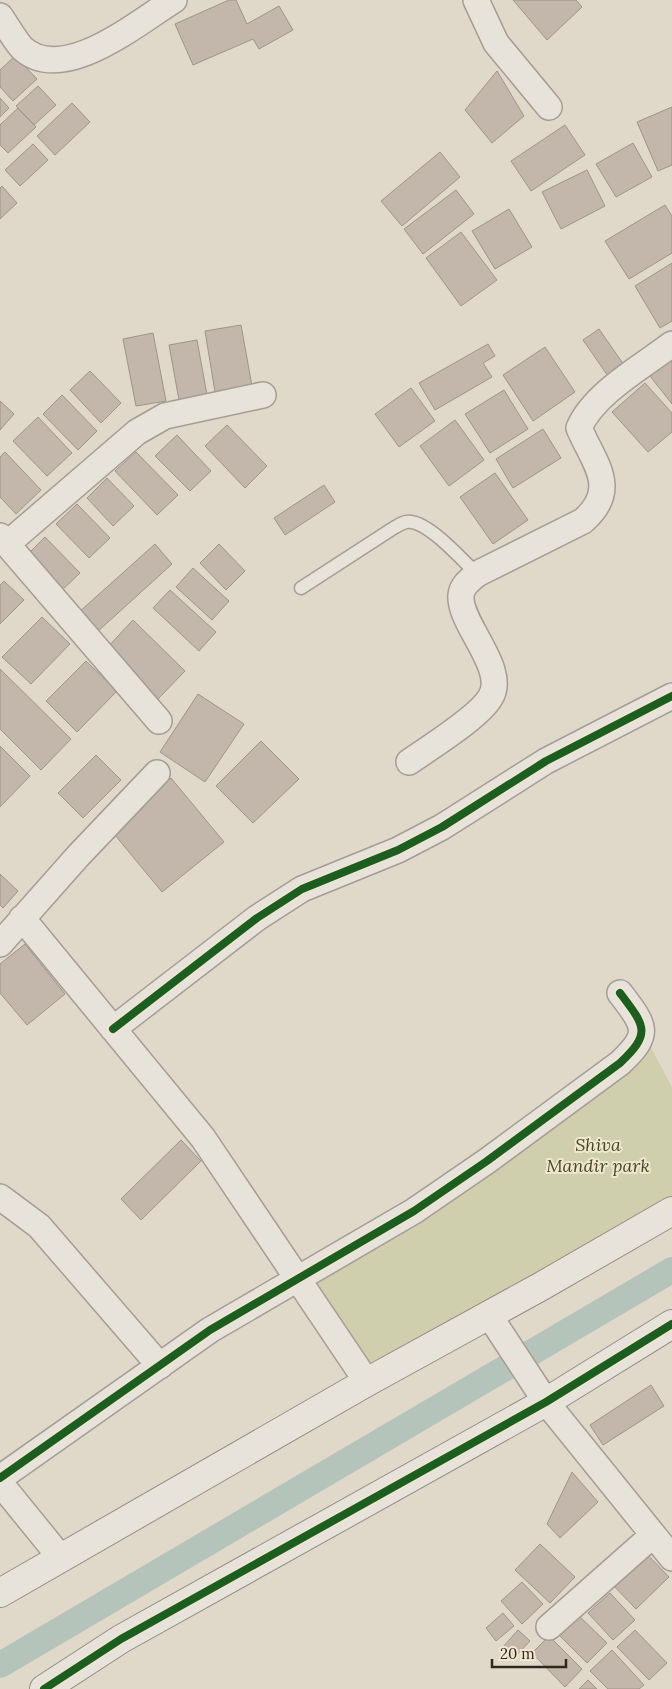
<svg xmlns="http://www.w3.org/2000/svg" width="672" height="1689" font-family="Lora,serif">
<rect width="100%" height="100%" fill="#e0d8c9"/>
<path fill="#cfcead" d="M643,1033L672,1087V1196L365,1372L298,1277Z"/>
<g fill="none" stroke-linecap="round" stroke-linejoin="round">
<path stroke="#b5c4ba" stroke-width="26" d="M0,1665L672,1270"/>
</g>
<path fill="#c3b6aa" stroke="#9f9489" d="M229,0H236L247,24L279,6L293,30L259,49L253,39L193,65L175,24Z
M513,0H576L582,7L547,40Z
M15,56L37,79L13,101L0,87V70Z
M497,71L524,116L492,143L465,110Z
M38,86L56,105L34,125L16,106Z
M0,98L9,108L0,117Z
M72,103L90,122L55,155L37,136Z
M672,107V165L658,171L637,122Z
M18,108L36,127L8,153L0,145V125Z
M565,125L585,155L531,191L511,161Z
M633,143L652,177L616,197L596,164Z
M33,144L48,160L20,186L5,170Z
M440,152L460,177L402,226L381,201Z
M587,170L605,206L561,229L542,192Z
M2,186L17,203L0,219V188Z
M456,190L474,214L423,254L404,229Z
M665,205L672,216V253L629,279L605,241Z
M509,209L532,247L495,269L472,231Z
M461,232L497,280L461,306L426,258Z
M672,263V321L660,328L635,286Z
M241,325L252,386L215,392L205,331Z
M599,329L624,365L608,376L583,340Z
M153,333L166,401L136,406L123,339Z
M197,340L207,395L179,400L169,345Z
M488,344L495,356L483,363L492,377L435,410L419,383Z
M545,347L575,392L533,421L503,375Z
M672,358V404L650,376Z
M90,371L121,403L101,423L70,390Z
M645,383L672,413V432L648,452L612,412Z
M411,388L435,421L399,447L375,414Z
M504,390L528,429L490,453L465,414Z
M62,395L97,431L78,450L43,414Z
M0,401L14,414L0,430Z
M38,417L72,453L47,476L13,441Z
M455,420L484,460L449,486L420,446Z
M227,425L267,466L245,488L205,446Z
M543,429L561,458L513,488L496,459Z
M177,435L211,471L190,491L155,456Z
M5,452L41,490L16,514L0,497V457Z
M136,452L178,495L157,515L115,471Z
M495,473L528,520L493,544L460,497Z
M107,478L134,506L113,526L87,498Z
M324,485L335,502L285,535L274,518Z
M77,504L110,538L89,558L56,524Z
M45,537L80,573L59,593L25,557Z
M155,544L172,564L96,633L78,613Z
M219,544L245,571L226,590L200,563Z
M193,568L229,601L212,620L176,587Z
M4,581L24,600L0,624V585Z
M170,590L216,632L199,651L153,608Z
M42,617L70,644L31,684L2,657Z
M133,620L185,671L156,701L104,651Z
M86,661L117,691L77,732L46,701Z
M0,669L71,739L41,770L0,729Z
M198,694L244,724L205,782L160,752Z
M261,741L299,779L253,823L216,786Z
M0,746L30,776L0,807Z
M96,755L121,780L83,818L58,793Z
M171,778L224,842L162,892L110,829Z
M0,874L18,891L3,908L0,905Z
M25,944L65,994L27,1025L0,993V964Z
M181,1140L201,1161L141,1220L121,1199Z
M651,1385L664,1406L603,1445L590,1425Z
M572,1472L598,1502L560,1538L547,1524Z
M540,1544L575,1577L550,1603L515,1570Z
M643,1550L669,1577L636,1609L610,1582Z
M522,1582L543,1604L522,1624L501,1601Z
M610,1593L635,1620L613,1640L588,1613Z
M575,1612L607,1643L587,1663L555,1631Z
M503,1613L514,1626L496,1641L486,1628Z
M518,1630L530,1641L513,1659L502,1648Z
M635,1630L667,1663L649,1680L617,1647Z
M549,1636L582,1669L565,1687L532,1653Z
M612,1650L644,1685L639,1689H608L590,1671Z
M588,1680L597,1689H579Z"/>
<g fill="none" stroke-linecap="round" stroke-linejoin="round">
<defs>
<path id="lane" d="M301,588L392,529C396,527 401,523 406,522C426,518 463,561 477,574"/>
<path id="street" d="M476,0L496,43L549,107
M0,16C7,26 14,39 22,48C63,86 138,22 174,0
M0,536L159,721
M7,544L137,432L165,416L263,395
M409,762C429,748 479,717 490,698C509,670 458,623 461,595C462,585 470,580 477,574L583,521C620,489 594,463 579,428C593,394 643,366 672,344
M22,918L203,1138L367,1382
M0,944L78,856L157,773
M113,1029L257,918L302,889L398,850L442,827L546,761L672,696
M0,1197L39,1226L160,1366
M489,1315L546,1402L672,1558
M0,1478L210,1330L414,1211L487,1161L620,1063C652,1033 645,1026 620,993
M0,1483L61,1558
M549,1627L653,1535"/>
<path id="secondary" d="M0,1593L367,1382L540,1287L672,1211
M44,1689L121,1639L546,1402L672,1324"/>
</defs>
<use href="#lane" stroke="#a59d93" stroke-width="15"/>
<use href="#street" stroke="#a59d93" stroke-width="28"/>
<use href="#secondary" stroke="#948d83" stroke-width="30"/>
<use href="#lane" stroke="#e8e3da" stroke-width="12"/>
<use href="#street" stroke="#e8e3da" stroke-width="25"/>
<use href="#secondary" stroke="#e8e3da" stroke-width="28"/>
<defs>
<path id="cycleway" d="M113,1029L257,918L302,889L398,850L442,827L546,761L672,696
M0,1478L210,1330L414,1211L487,1161L620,1063C652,1033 645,1026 620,993
M44,1689L121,1639L546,1402L672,1324"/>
</defs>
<use href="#cycleway" stroke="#f1e6cf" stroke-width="11"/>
<use href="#cycleway" stroke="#1b5e20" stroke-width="8"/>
</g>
<g text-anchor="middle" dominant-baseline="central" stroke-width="4" stroke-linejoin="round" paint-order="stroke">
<g font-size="18" font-style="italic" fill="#434b25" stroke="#f1e6cf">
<text x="598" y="1144">Shiva<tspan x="598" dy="21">Mandir park</tspan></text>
</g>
</g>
<path d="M492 1659v8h74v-8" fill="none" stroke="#31261d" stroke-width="2.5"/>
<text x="500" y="1659" font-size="15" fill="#31261d" stroke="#f1e6cf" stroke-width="4" paint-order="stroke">20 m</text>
</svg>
